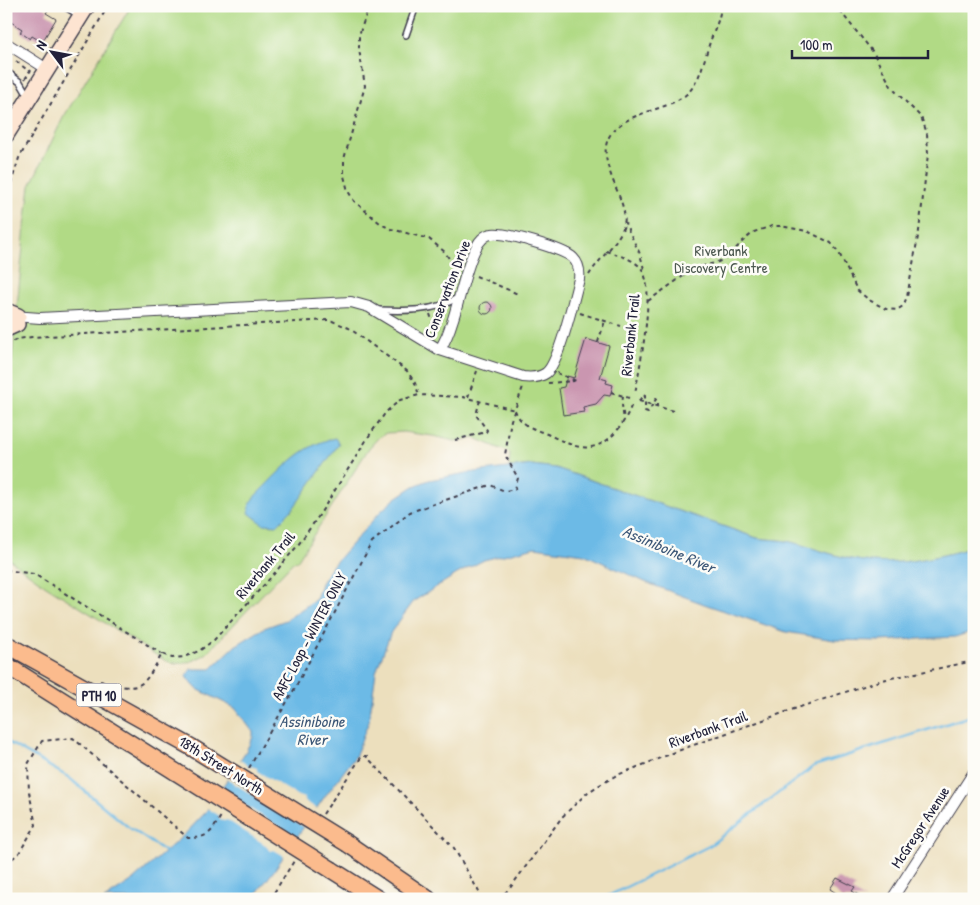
<svg xmlns="http://www.w3.org/2000/svg" width="980" height="905" font-family="'Patrick Hand',sans-serif">
<rect width="100%" height="100%" fill="#fdfcf7"/>
<filter id="ink" filterUnits="userSpaceOnUse"><feTurbulence type="fractalNoise" baseFrequency=".02" numOctaves="2"/><feDisplacementMap in="SourceGraphic" scale="10" xChannelSelector="R" yChannelSelector="G"/><feConvolveMatrix kernelMatrix="1 2 1 2 8 2 1 2 1" color-interpolation-filters="sRGB"/></filter>
<filter id="wash" filterUnits="userSpaceOnUse"><feTurbulence type="fractalNoise" baseFrequency=".0096" numOctaves="4" result="noise"/><feDisplacementMap in="SourceGraphic" scale="20" xChannelSelector="R" yChannelSelector="G"/><feGaussianBlur stdDeviation="1.12" result="paint"/><feColorMatrix in="noise" values="0 0 0 0 0 0 0 0 0 0 0 0 0 0 0 0 0 1.4 0 .05"/><feComposite in="paint" operator="in"/></filter>
<g filter="url(#wash)">
<rect width="100%" height="100%" fill="#ecdfbd"/>
<path fill="#b1da85" stroke="#6a7e60" d="M131,6H974V547C943,556 905,565 872,562C844,560 818,549 791,542C780,539 768,540 757,538L556,468L532,465L509,467L510,453L475,438L455,441L433,436L403,432L386,433L379,437L369,448L297,561L293,562L206,654C192,662 182,666 166,661L46,586L6,557V398L12,358L25,226L30,186L63,118Z"/>
<path fill="#6cbae6" stroke="#476e90" d="M335,438L339,444L292,510L277,525L263,524L249,513L250,503L255,496C279,473 300,445 335,438Z
M532,465L556,468L757,538C768,540 780,539 791,542C818,549 844,560 872,562C905,565 943,556 974,547V631L955,637L880,641L834,640L786,632L704,604L645,582L584,554L535,547L484,560L457,574L414,601L391,632L376,672L369,721L355,757L323,799L273,872L252,899H104L133,880L185,834L205,813L246,751L253,737V732L235,708L197,689L186,677L191,669H211L235,646L264,628L286,620L316,599L321,583L332,566L381,511L396,498L414,486L429,480L467,473Z"/>
<path fill="#ecdfbd" d="M238,759L250,766L257,768V771L298,796L304,798L305,801L319,810L306,828L225,778Z
M218,789L299,839L286,857L274,850L271,851L268,849L267,846L227,820L224,821L220,819L219,816L206,807Z"/>
<g fill="none" stroke-linecap="round" stroke-linejoin="round">
<path stroke="#6cbae6" stroke-width="2.5" d="M6,741L68,777L127,826L167,853
M602,899L709,846L814,766L974,715"/>
</g>
<g id="blocks">
<path fill="#ca96b0" d="M6,6H42L48,10L46,13L56,19L42,42L32,36L30,39L20,32L22,29L6,19Z
M480 308a6 6 0 1 1 12 0a6 6 0 1 1-12 0Z
M586,339L609,346L600,378L607,380L606,383L613,385L610,396L604,395L596,404L583,407L584,412L563,415L559,388L564,387L567,376L574,378Z
M837,878L855,887L852,891L865,899H842L838,896L839,895L830,889Z"/>
</g>
</g>
<g filter="url(#ink)">
<use href="#blocks" fill-opacity="0" stroke="#403e4e" stroke-width="1"/>
<g fill="none" stroke-linecap="round" stroke-linejoin="round">
<defs>
<path id="lane" d="M64,6L79,15
M406,35L416,6
M6,71L20,82L27,94
M378,310C403,311 435,312 457,298"/>
<path id="street" d="M6,43L47,69
M13,316L40,318L351,302L369,307L440,350L523,377C531,378 539,378 546,373C559,363 574,298 579,279C580,271 579,264 573,258C564,249 505,232 492,234C489,234 485,236 482,239C469,251 459,303 452,322C449,332 445,341 440,350
M892,899L974,772"/>
<path id="secondary" d="M6,135L87,6
M6,311L18,316
M6,329L17,324"/>
<path id="primary" d="M6,644L191,747
M6,665L176,772
M348,844L428,899
M332,870L378,899"/>
</defs>
<use href="#lane" stroke="#403e4e" stroke-width="8"/>
<use href="#street" stroke="#403e4e" stroke-width="12"/>
<use href="#secondary" stroke="#403e4e" stroke-width="18"/>
<use href="#primary" stroke="#403e4e" stroke-width="19"/>
<path stroke="#403e4e" stroke-width="2" stroke-dasharray="4 4" stroke-linecap="butt" d="M369,6L359,35V49L365,86L344,159V176L348,191L354,201L381,224L391,229L429,239L445,252L453,265L457,269
M16,61L30,72
M25,79L31,70
M6,97L13,86
M6,199L19,158L108,6
M624,221L640,254L644,269
M606,251C617,255 634,259 641,268C657,288 639,368 635,394
M589,275C598,260 619,242 624,225C630,201 595,163 609,137C622,113 660,112 681,98C689,94 694,86 698,78C703,67 706,54 710,42C714,31 720,19 721,6
M476,276L518,294
M648,301L693,269L718,262L728,257L743,241L754,232L772,226H781L807,231L831,243L839,253L857,290L869,300L886,309L897,310L903,306L907,297L919,231L928,154L927,133L921,117L892,88L873,52L836,6
M580,313L621,326
M430,314L433,323L432,334
M432,322L439,329
M598,342L605,321
M6,345L18,339L32,337L330,320L349,328L407,371L415,383L419,395
M557,373L576,381
M548,383L574,381
M611,392L629,398
M623,396L622,405L624,421
M468,397L477,371
M639,401L643,395L645,396V411L648,412L656,399L658,400V406
M639,401L673,411
M515,410C520,425 534,429 547,434C558,439 569,445 580,447C607,451 624,425 632,404
M455,440L486,432L487,430L476,415L480,400
M6,570L34,574L162,654
M100,681C140,692 142,690 162,654L172,658L184,657L199,651L214,640L273,575L298,545L318,517L369,436L386,412L400,400L419,395L463,397L515,410
M249,768L295,688L372,542L410,512L490,485L505,491L515,489L518,478L505,455L511,420L523,387
M323,814L362,756H366L454,848L483,899
M6,864L19,853L36,825L29,792L28,764L42,741L73,738L188,838C209,838 211,833 221,816
M439,895L444,899
M270,899L294,861
M499,899L510,888L562,817L588,792L615,776L688,747L794,709L882,680L974,661"/>
<use href="#lane" stroke="#fff" stroke-width="5"/>
<use href="#street" stroke="#fff" stroke-width="10"/>
<use href="#secondary" stroke="#fde4d1" stroke-width="15"/>
<use href="#primary" stroke="#fbbb8d" stroke-width="16"/>
<defs>
<path id="primary-bridge" d="M191,747L348,844
M176,772L332,870"/>
</defs>
<use href="#primary-bridge" stroke="#403e4e" stroke-width="19" stroke-linecap="butt"/>
<use href="#primary-bridge" stroke="#fbbb8d" stroke-width="16"/>
</g>
</g>
<g text-anchor="middle" dominant-baseline="central" stroke-width="5" stroke-linejoin="round" paint-order="stroke">
<rect fill="#fdfcf7" stroke="#646373" stroke-width="1" x="76.5" y="683.5" width="45" height="23" rx="4"/>
<g font-size="14" font-weight="bold" fill="#22223b">
<text x="99" y="695">PTH 10</text>
</g>
<g font-size="15" fill="#4d5951" stroke="#fdfcf7">
<text x="721" y="250">Riverbank<tspan x="721" dy="17">Discovery Centre</tspan></text>
</g>
<g font-size="15" fill="#22223b" stroke="#fdfcf7">
<text transform="translate(447 289) rotate(-69)">Conservation Drive</text>
<text transform="translate(630 335) rotate(-84)">Riverbank Trail</text>
<text transform="translate(265 565) rotate(-50)">Riverbank Trail</text>
<text transform="translate(309 636) rotate(-62)">AAFC Loop - WINTER ONLY</text>
<text transform="translate(708 729) rotate(-20)">Riverbank Trail</text>
<text transform="translate(221 765) rotate(32)">18th Street North</text>
<text transform="translate(920 827) rotate(-57)">McGregor Avenue</text>
</g>
<g font-size="16" font-style="italic" fill="#3c5777" stroke="#fdfcf7">
<text transform="translate(669 549) rotate(23)">Assiniboine River</text>
<text x="312" y="721">Assiniboine<tspan x="312" dy="18">River</tspan></text>
</g>
</g>
<rect width="980" height="905" fill="none" stroke="#fdfcf7" stroke-width="25"/>
<g transform="translate(52 52) rotate(302)" stroke="#fdfcf7" stroke-width="4" paint-order="stroke">
<path d="M0-4L9 19L0 12L-9 19Z" fill="#22223b"/>
<text y="-8" font-size="14" font-weight="bold" text-anchor="middle" fill="#22223b">N</text>
</g>
<path d="M792 50v8h136v-8" fill="none" stroke="#22223b" stroke-width="2.5"/>
<text x="800" y="50" font-size="15" fill="#22223b" stroke="#fdfcf7" stroke-width="4" paint-order="stroke">100 m</text>
</svg>
